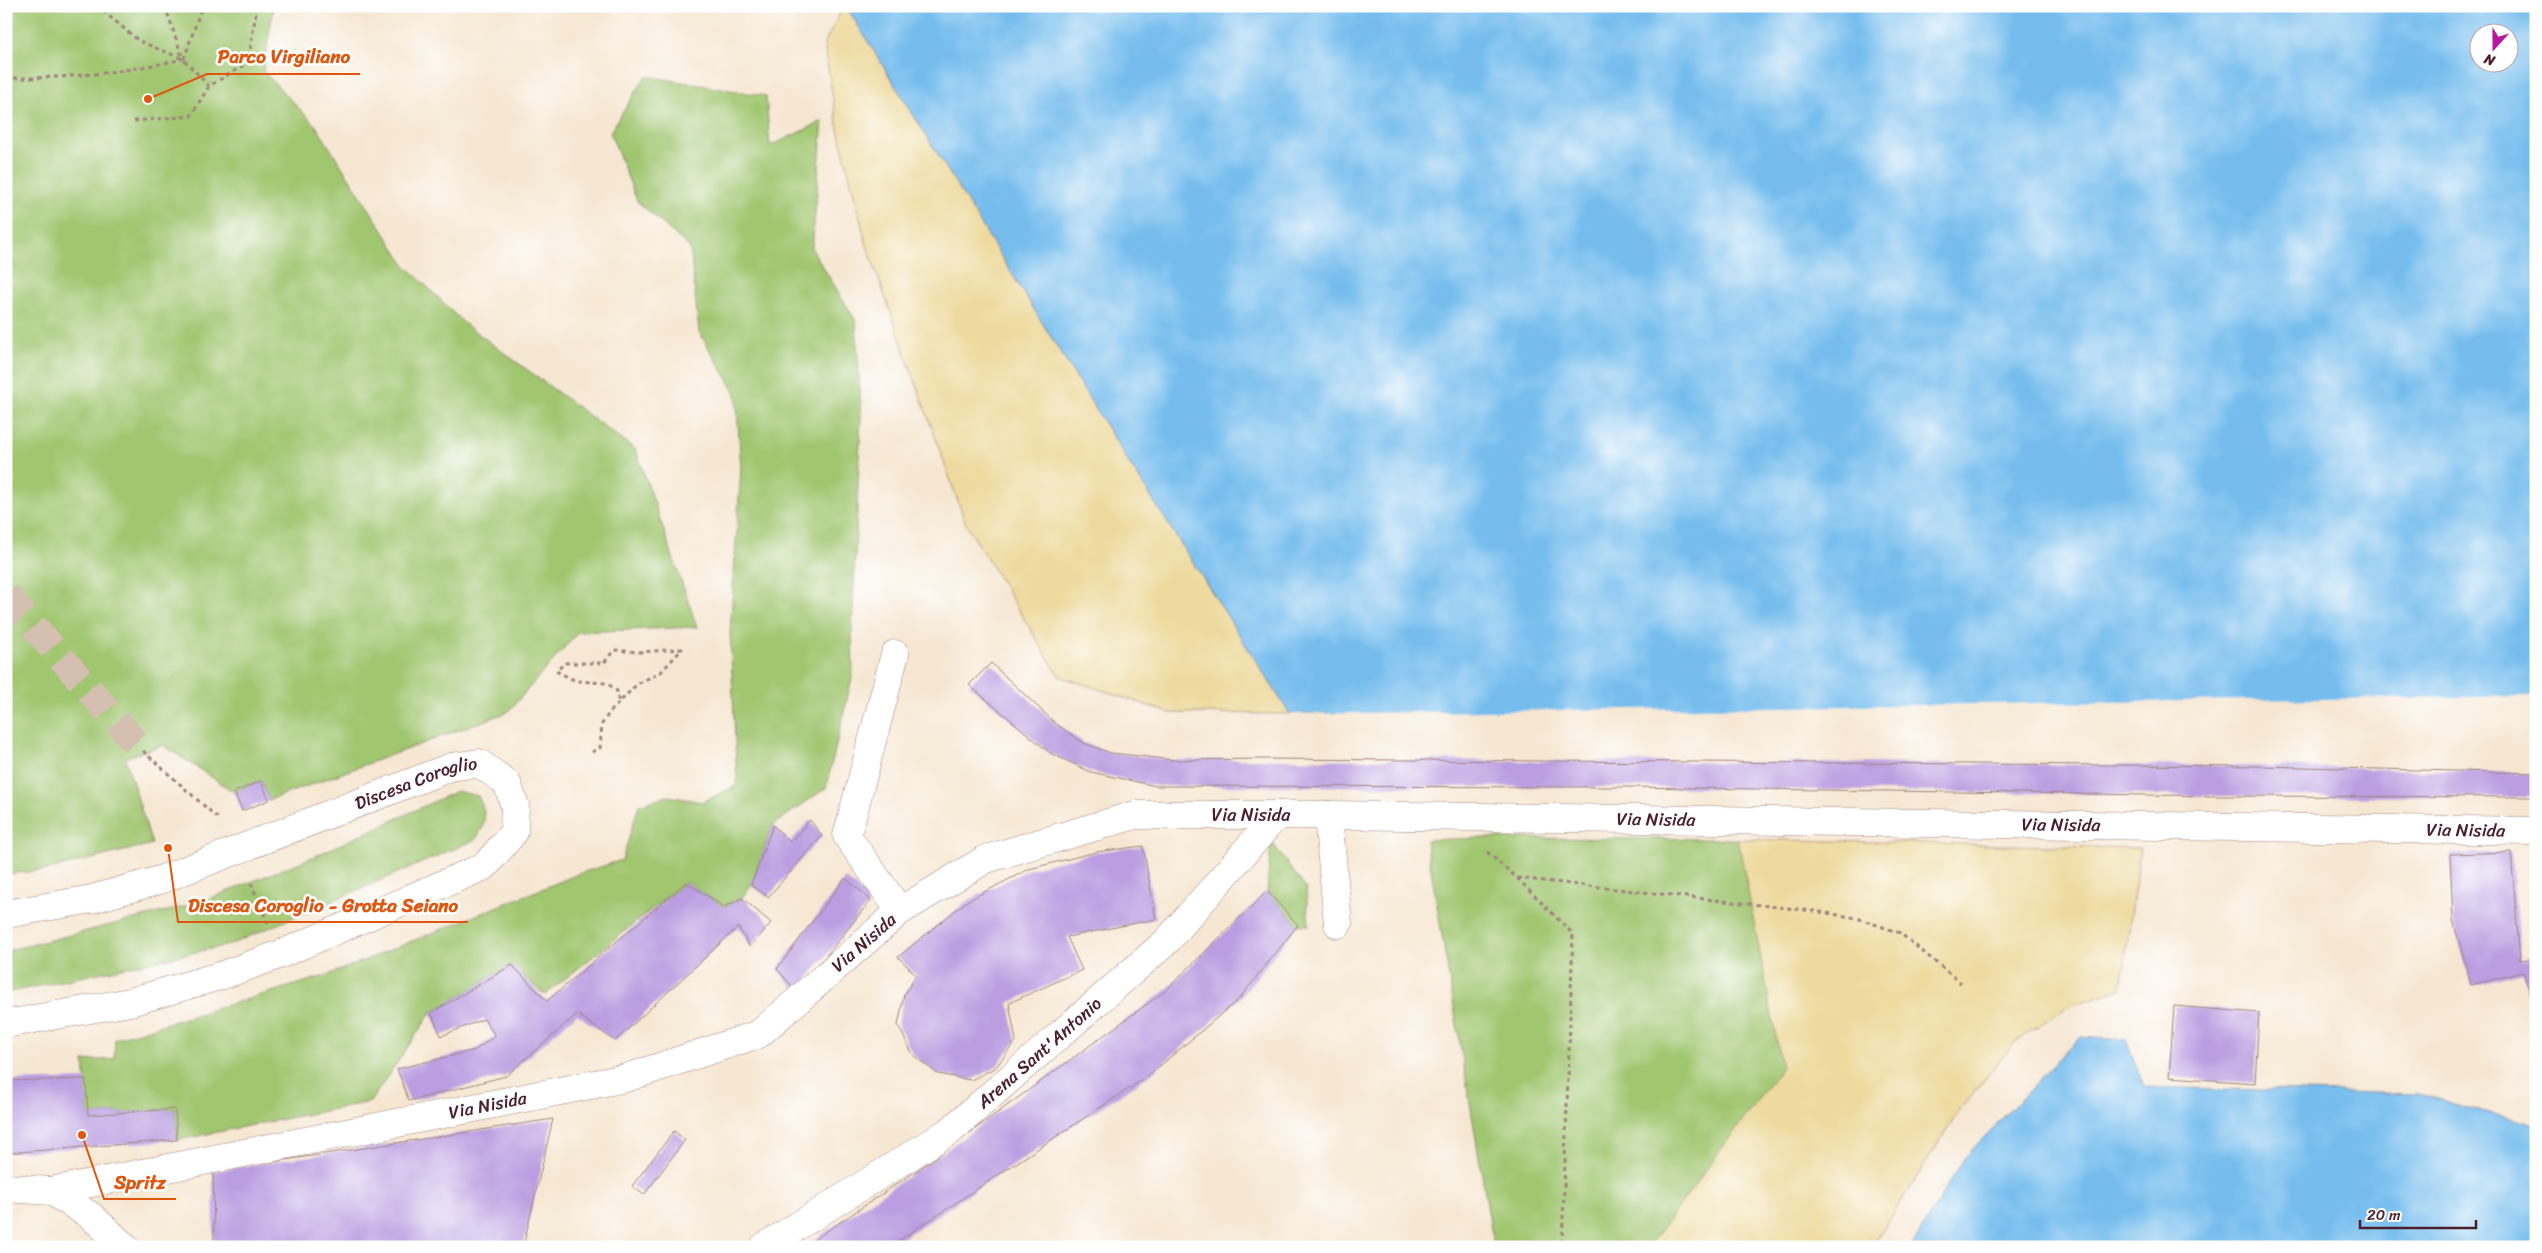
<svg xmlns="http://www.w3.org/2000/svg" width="2542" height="1253" font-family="Sriracha,sans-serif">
<rect width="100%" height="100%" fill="#fff"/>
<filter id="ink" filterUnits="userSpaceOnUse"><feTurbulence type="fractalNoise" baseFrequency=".02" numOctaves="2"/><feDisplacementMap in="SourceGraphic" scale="10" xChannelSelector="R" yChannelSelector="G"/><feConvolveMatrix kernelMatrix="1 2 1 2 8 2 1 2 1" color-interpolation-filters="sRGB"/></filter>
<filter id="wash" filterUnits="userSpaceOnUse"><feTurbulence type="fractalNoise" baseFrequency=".0096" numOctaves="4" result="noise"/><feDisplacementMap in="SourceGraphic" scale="20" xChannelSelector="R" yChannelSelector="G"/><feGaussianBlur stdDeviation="1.12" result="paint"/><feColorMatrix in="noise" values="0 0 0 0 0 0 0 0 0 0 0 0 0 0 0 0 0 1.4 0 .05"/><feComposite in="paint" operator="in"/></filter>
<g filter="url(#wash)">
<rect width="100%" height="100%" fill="#f6e7d2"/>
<path fill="#a0c670" stroke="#75724e" d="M6,6H274L263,71L316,126L405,265L465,324L636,450L697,627L578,632L508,712L269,800L261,781L234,792L163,745L125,758L152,844L47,870L6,874Z
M646,76L766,96L770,146L823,121L812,249L856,321L861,415L852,631L853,674L826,788L773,825L751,885L742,898L724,907L686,882L545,995L511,965L431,1013L370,1102L177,1140L175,1109L88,1115L84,1061L114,1059L115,1039L328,975L581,873L622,860L639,805L668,796L702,802L737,785L730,632L741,468L736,393L699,332L690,248L637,201L610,132Z
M457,791L478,796C487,814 487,824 475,840L229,945L6,993V951L199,903L315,856Z
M1481,838L1738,839L1782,1067L1649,1247H1494L1426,840Z
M1271,841L1306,889L1309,925H1298L1267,891Z"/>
<path fill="#eeda9e" stroke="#9c7c64" d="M844,6H846L1126,458L1290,714L1170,713L1059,676L966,524L866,243L838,129L824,44Z
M1738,839L2140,848L2121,989L2069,1006L2018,1039L1961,1108L1872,1247H1649L1782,1067Z"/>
<path fill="#76bdee" stroke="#606e8c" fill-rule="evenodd" d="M846,6H2536V696L2380,718L1290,714L1126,458ZM2480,32H2510V62H2480Z
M2080,1037L2126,1040L2144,1087L2419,1094L2536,1125V1247H1911L1965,1157Z"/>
<path fill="#f6e7d2" d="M2536,696V699L2380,720L1290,717L1287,714Z"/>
<g id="blocks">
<path fill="#ba9ee1" d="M991,663L1055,723L1084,743L1111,753L1174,760L1263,759L2261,766L2536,773V797L2215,796L1627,787L1156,786L1091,772L1050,753L969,685Z
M261,781L269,800L242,811L234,792Z
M810,820L822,836L768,897L751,885L773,825L790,842Z
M1143,846L1156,919L1067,937L1082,970L1009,1003L1016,1041L995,1068L971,1080L938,1074L913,1055L898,1025L904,995L916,975L898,957L967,901L1029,869L1096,852Z
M2511,852L2520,960L2536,958V1013L2523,972L2471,985L2453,920L2450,854Z
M845,878L871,900L797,992L777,969Z
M686,882L724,907L742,898L771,923L750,947L738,927L615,1041L577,1014L506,1076L409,1101L397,1069L475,1050L495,1036L484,1019L441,1036L431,1013L512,965L547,1001Z
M1267,891L1298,925L1240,998L1148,1076L889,1247H803L931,1161L1165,991Z
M2174,1006L2259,1013L2255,1083L2169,1077Z
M86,1079L88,1115L175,1109L177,1140L6,1153V1081Z
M553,1119L523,1247H214L213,1171Z
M674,1131L685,1140L644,1195L632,1186Z"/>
</g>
</g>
<g filter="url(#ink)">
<use href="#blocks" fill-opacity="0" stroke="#a0837e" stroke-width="1"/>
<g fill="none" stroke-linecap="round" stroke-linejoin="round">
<path stroke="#d4bfb1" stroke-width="28" stroke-dasharray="28 14" stroke-linecap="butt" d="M6,595L143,751"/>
<defs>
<g id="minor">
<path d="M895,654L847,836L900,911"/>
<path d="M1328,815L1338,924"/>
<path id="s1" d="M6,914L92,899L160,880L451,767L479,763L507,783L515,806L514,832L485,866L281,954L223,975L130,1002L6,1024"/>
<path d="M6,1188L51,1191L91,1216L125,1247"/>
<path id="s2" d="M51,1191L626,1078L759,1034L900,911L986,859L1135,815H1328L2536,831"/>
<path id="s3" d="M764,1247L950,1131L1167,941L1277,815"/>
</g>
</defs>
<use href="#minor" stroke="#a0837e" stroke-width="29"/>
<path stroke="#a0837e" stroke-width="3" stroke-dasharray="4 4" stroke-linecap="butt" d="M97,6L139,41L183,59L209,86
M165,6L183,59
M184,59L202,6
M6,78C66,79 125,72 183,59
M134,121L191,116L209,86L248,63L257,6
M143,751L220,820
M592,752L600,748L602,724L609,713L637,684L661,672L682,649L639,652L614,650L604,663H565L556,671L576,681L607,683L617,691L619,705
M1487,852L1517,878L1573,934L1562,1247
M1517,878L1814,911L1857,918L1900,933L1961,983
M251,883L268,924
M10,1081L11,1057"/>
<use href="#minor" stroke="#fff" stroke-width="28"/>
</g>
</g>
<g text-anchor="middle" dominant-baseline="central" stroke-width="5" stroke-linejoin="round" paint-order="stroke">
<g font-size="18" fill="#4a1f2b" stroke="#fff">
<text stroke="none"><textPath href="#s1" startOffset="432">Discesa Coroglio</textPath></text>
<text stroke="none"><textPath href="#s2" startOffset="1285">Via Nisida</textPath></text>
<text stroke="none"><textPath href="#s2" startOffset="1690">Via Nisida</textPath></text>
<text stroke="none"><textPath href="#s2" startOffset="2095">Via Nisida</textPath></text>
<text stroke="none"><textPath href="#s2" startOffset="2500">Via Nisida</textPath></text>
<text stroke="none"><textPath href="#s2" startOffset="865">Via Nisida</textPath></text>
<text stroke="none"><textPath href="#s3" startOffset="338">Arena Sant'Antonio</textPath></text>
<text stroke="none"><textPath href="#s2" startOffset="445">Via Nisida</textPath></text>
</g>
</g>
<path fill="none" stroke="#e0560e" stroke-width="2" d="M148 99L207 74H360M168 848L178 922H468M82 1135L104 1199H176"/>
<g fill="#e0560e" stroke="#fff" stroke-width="2">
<circle cx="148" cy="99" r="5"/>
<circle cx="168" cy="848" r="5"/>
<circle cx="82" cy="1135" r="5"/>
</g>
<g font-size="19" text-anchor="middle" font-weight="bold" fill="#e0560e" stroke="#fff" stroke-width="5" stroke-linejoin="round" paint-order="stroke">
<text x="284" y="63">Parco Virgiliano</text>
<text x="323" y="912">Discesa Coroglio - Grotta Seiano</text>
<text x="140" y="1189">Spritz</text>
</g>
<rect width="2542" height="1253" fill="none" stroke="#fff" stroke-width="25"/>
<g transform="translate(2494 48) rotate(201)"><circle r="24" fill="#ffffff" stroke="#b7a5aa"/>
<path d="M0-4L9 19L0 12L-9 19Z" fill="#b5179e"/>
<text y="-8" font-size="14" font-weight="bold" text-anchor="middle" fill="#4a1f2b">N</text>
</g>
<path d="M2360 1220v8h116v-8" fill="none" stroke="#4a1f2b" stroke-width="2.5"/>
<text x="2367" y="1220" font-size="15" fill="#4a1f2b" stroke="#ffffff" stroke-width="4" paint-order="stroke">20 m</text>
</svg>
